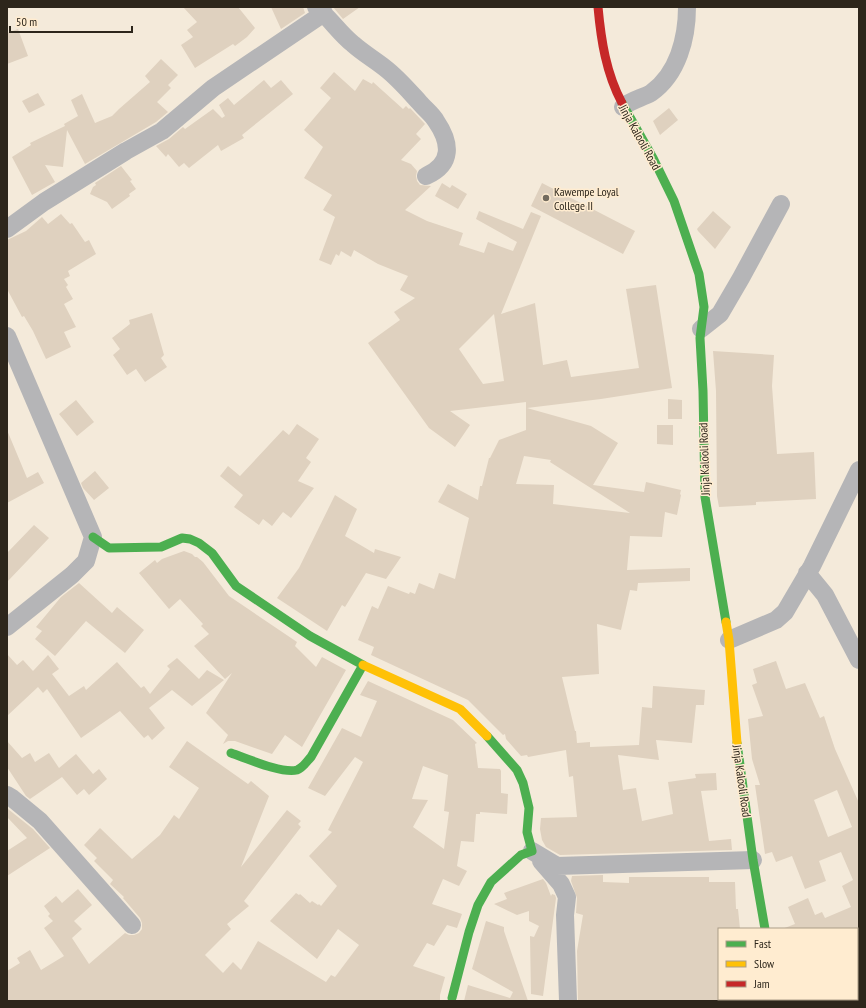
<svg xmlns="http://www.w3.org/2000/svg" width="866" height="1008" font-family="'PT Sans Narrow',sans-serif">
<rect width="100%" height="100%" fill="#f4eada"/>
<path fill="#dfd1bf" fill-rule="evenodd" d="M183,7H238L255,28L247,37L235,46L233,44L195,68L181,45L193,37L187,30L197,22Z
M271,7H303L305,13L281,29Z
M333,7H360L343,19Z
M18,29L28,56L7,64V33Z
M161,59L178,75L168,85L171,88L157,102L168,112L156,122L85,164L67,130L63,167L45,165L55,182L32,195L12,157L31,145L30,143L65,126L64,124L78,116L71,100L82,94L95,123L112,116L119,109L150,82L145,76Z
M334,72L355,91L363,79L372,84L373,82L403,109L406,106L409,109L410,108L425,124L416,134L421,139L401,160L411,164L417,171L416,176L417,181L420,185L431,186L405,210L427,221L463,233L459,245L484,253L488,242L513,251L517,242L476,219L479,211L523,229L531,212L541,216L501,314L535,303L543,365L567,360L571,377L639,368L626,289L656,285L672,388L601,399L527,408L591,426L618,443L593,485L644,492L646,482L681,490L680,494L681,495L677,515L665,512L662,537L630,536L627,570L690,568V581L638,583L637,591L630,590L621,630L597,624L599,674L562,677L575,731H576L577,743L590,742V747L639,745L642,707L652,708L653,686L705,690L704,705H696L692,743L656,740L659,760L618,755L623,790L636,788L642,821L673,814L668,782L696,778L695,774L716,773L717,790L701,791L709,841L731,839L732,850L560,855L546,847L542,840L540,829L541,818L577,817L573,776L569,777L566,750L528,757L527,755L521,756L506,739L505,734L503,735L468,700L371,655L374,647L358,640L372,606L378,609L388,586L409,594L410,592L415,594L419,583L434,589L439,573L455,579L469,518L438,502L448,484L478,500L480,486H482L489,458H490L499,440L526,430V402L450,411L470,425L455,447L429,428L368,343L400,320L394,312L415,298L400,290L408,276L378,264L354,250L351,257L341,251L339,256L336,254L331,265L319,260L335,217L323,210L332,195L304,178L323,147L304,130L331,98L320,88ZM494,314L504,381L483,384L459,349ZM524,456L551,460L550,462L630,513L553,504L554,485L516,484Z
M264,80L271,88L281,80L293,94L242,135L244,138L221,151L218,145L189,168L184,163L179,167L168,154L166,157L156,146L169,139L183,127L185,129L213,109L222,118L225,116L219,105L228,98L234,105Z
M38,93L45,105L29,113L22,101Z
M669,108L678,120L660,135L653,121Z
M121,166L132,180L130,181L136,189L129,194L130,196L112,209L107,202L90,194L93,187L96,185L95,183Z
M442,183L450,188L452,185L467,194L458,209L435,196Z
M542,183L635,231L623,254L531,206Z
M713,211L731,227L715,249L698,231L697,229Z
M61,214L70,224L72,223L85,242L89,240L96,254L68,271L70,276L64,279L68,285L66,287L73,299L64,304L76,327L64,332L71,347L46,359L33,331L24,316L22,317L7,289V240L26,231L42,217L48,224Z
M152,313L164,355L161,358L167,367L145,382L136,369L127,375L113,355L120,349L112,338L130,324L129,320Z
M713,351L774,355L772,386L777,454L814,452L816,499L756,502V505L719,507L717,496L716,391Z
M668,399L682,400V419H668Z
M76,400L94,422L77,436L59,414Z
M297,424L319,439L306,458L311,462L298,481L314,488L291,518L283,512L272,526L263,519L259,525L234,507L243,495L220,476L228,466L240,476L283,430L289,435Z
M657,425H673V445L657,444Z
M7,430L27,478L38,472L44,483L7,503Z
M95,471L109,488L94,500L83,488L81,483Z
M335,495L357,509L345,536L374,553L375,549L401,557L386,579L366,573L345,607L342,605L327,631L277,598L299,568Z
M34,525L49,538L7,582V553Z
M184,551L192,554L195,557H197L203,562L229,596L297,642L295,646L316,667L322,657L346,670L302,747L285,735L272,754L235,741H228L223,744L228,735L206,713L232,673L225,679L194,646L209,634L201,626L203,624L180,599L169,609L139,573L155,560L157,563L162,559Z
M79,583L112,613L117,607L144,630L125,653L86,621L55,656L35,639L42,631L36,627L61,597Z
M7,654L17,665L23,660L33,671L48,655L59,669L52,674L69,696L84,686L86,690L117,662L141,688L144,686L150,694L170,669L167,666L177,658L199,679L207,670L224,680L192,706L172,690L149,708L165,728L152,740L148,735L144,738L120,711L81,738L47,689L43,693L38,687L7,716Z
M776,661L786,689L805,683L820,718L824,716L835,749L859,803V929H782L795,924L788,907L808,898L815,915L822,912L825,918L851,907L842,886L853,880L841,852L819,861L826,881L805,889L792,856L776,862L772,852L765,854L755,785H760L752,759L748,719L763,716L752,685L757,683L753,669ZM837,790L852,827L828,837L814,800Z
M368,681L453,720L477,743L475,744L478,768L500,769L501,771V793L508,794L507,814L480,812V814H476L474,842L461,841L457,866L467,871L459,886L443,879L432,904L462,914L457,928L447,925L434,946L427,943L413,966L445,977L440,995V1001H7V971L20,963L17,958L30,950L41,970L64,956L44,928L53,921L48,916L50,914L44,906L56,896L62,903L78,889L92,905L74,921L82,929L72,938L89,964L125,933L129,935H134L139,933L142,929V923L140,918L123,898L124,897L110,884L113,880L94,861L97,858L84,845L100,828L132,859L160,835L174,815L179,819L199,788L169,767L187,741L248,784L251,781L269,796L241,867L287,810L301,821L298,824L301,827L244,901L249,906L227,924L231,929L205,955L223,973L233,962L241,970L258,941L326,982L331,975L335,977L359,945L338,929L317,959L270,921L296,893L299,895L300,894L310,903L312,901L318,905L319,904L321,906L337,886L309,856L332,832L328,830L363,762L355,757L325,796L308,788L342,728L361,737L377,701L360,695ZM423,766L448,775L444,811L449,812L444,849L413,827L428,800L412,799Z
M7,741L22,758L30,753L35,762L49,753L59,768L76,754L93,774L99,769L107,779L89,795L84,789L77,795L62,777L30,799L26,796L7,767Z
M8,809L33,829L50,848L7,876V851L27,838L7,817V810Z
M603,875V882L629,883V877H709V882H735L736,909H738L740,929H719V1001H578L577,951L583,915L576,913L577,898L571,881L572,876Z
M543,879L546,883L551,896L552,894L555,895L556,898L543,996L531,994L530,936L534,937L539,926L529,921V911L517,915L494,904L507,899L504,893Z
M486,921L504,927V931L528,1001H464L468,985L510,998L513,992L472,969Z"/>
<g fill="none" stroke-linecap="round" stroke-linejoin="round">
<path stroke="#b5b5b7" stroke-width="18" d="M316,7C330,18 339,33 353,44C363,53 375,60 385,68C398,78 409,91 420,103C425,109 432,114 436,121C451,143 453,164 426,176
M623,107C631,100 642,98 651,93C678,74 687,38 687,7
M7,229L44,202L126,151L162,131L213,88L324,13
M701,329L720,314L741,278L781,204
M7,336L93,537L86,561L72,575L7,627
M807,573L825,595L859,660
M729,640L776,620L785,612L812,566L859,470
M7,795L12,798L40,821L132,925
M532,851L557,866L753,860
M541,861L561,884L567,897L565,915L568,1001
M777,999V1001"/>
<path stroke="#4caf50" stroke-width="9" d="M622,103L653,158L674,201L699,274L704,307L700,338L703,391L705,497L726,622
M93,537L109,548L161,547L182,538L190,539L199,543L212,553L236,586L310,636L363,665L311,757C307,761 303,768 297,770C282,774 246,758 231,753
M737,743L753,860L765,929
M452,998L469,932L478,905L491,882L521,855L532,851L527,832L529,808L523,783L517,770L487,736"/>
<path stroke="#ffc107" stroke-width="9" d="M726,622L729,640L737,743
M363,665L460,709L487,736"/>
<path stroke="#c62828" stroke-width="9" d="M598,7C601,40 606,73 622,103"/>
</g>
<circle fill="#736b5e" stroke="#ffecd0" stroke-width="1.5" cx="546" cy="198" r="4"/>
<g text-anchor="middle" dominant-baseline="central" stroke-width="3" stroke-linejoin="round" paint-order="stroke">
<g font-size="12" fill="#2d261b" stroke="#ffecd0">
<text transform="translate(640 137) rotate(61)">Jinja Kalooli Road</text>
<text transform="translate(704 459) rotate(-92)">Jinja Kalooli Road</text>
<text transform="translate(742 781) rotate(82)">Jinja Kalooli Road</text>
</g>
<g font-size="12" fill="#2d261b" stroke="#ffecd0" text-anchor="start">
<text x="554" y="191">Kawempe Loyal<tspan x="554" dy="14">College II</tspan></text>
</g>
</g>
<rect width="866" height="1008" fill="none" stroke="#2d261b" stroke-width="16"/>
<rect x="718" y="928" width="140" height="72" fill="#ffecd0" stroke="#ab9d88"/>
<rect x="726" y="941" width="20" height="6" fill="#4caf50" stroke="#ab9d88"/>
<text x="754" y="948" font-size="12" fill="#2d261b">Fast</text>
<rect x="726" y="961" width="20" height="6" fill="#ffc107" stroke="#ab9d88"/>
<text x="754" y="968" font-size="12" fill="#2d261b">Slow</text>
<rect x="726" y="981" width="20" height="6" fill="#c62828" stroke="#ab9d88"/>
<text x="754" y="988" font-size="12" fill="#2d261b">Jam</text>
<path d="M10 26v6h122v-6" fill="none" stroke="#2d261b" stroke-width="2"/>
<text x="16" y="26" font-size="12" fill="#2d261b" stroke="#ffecd0" stroke-width="3" paint-order="stroke">50 m</text>
</svg>
